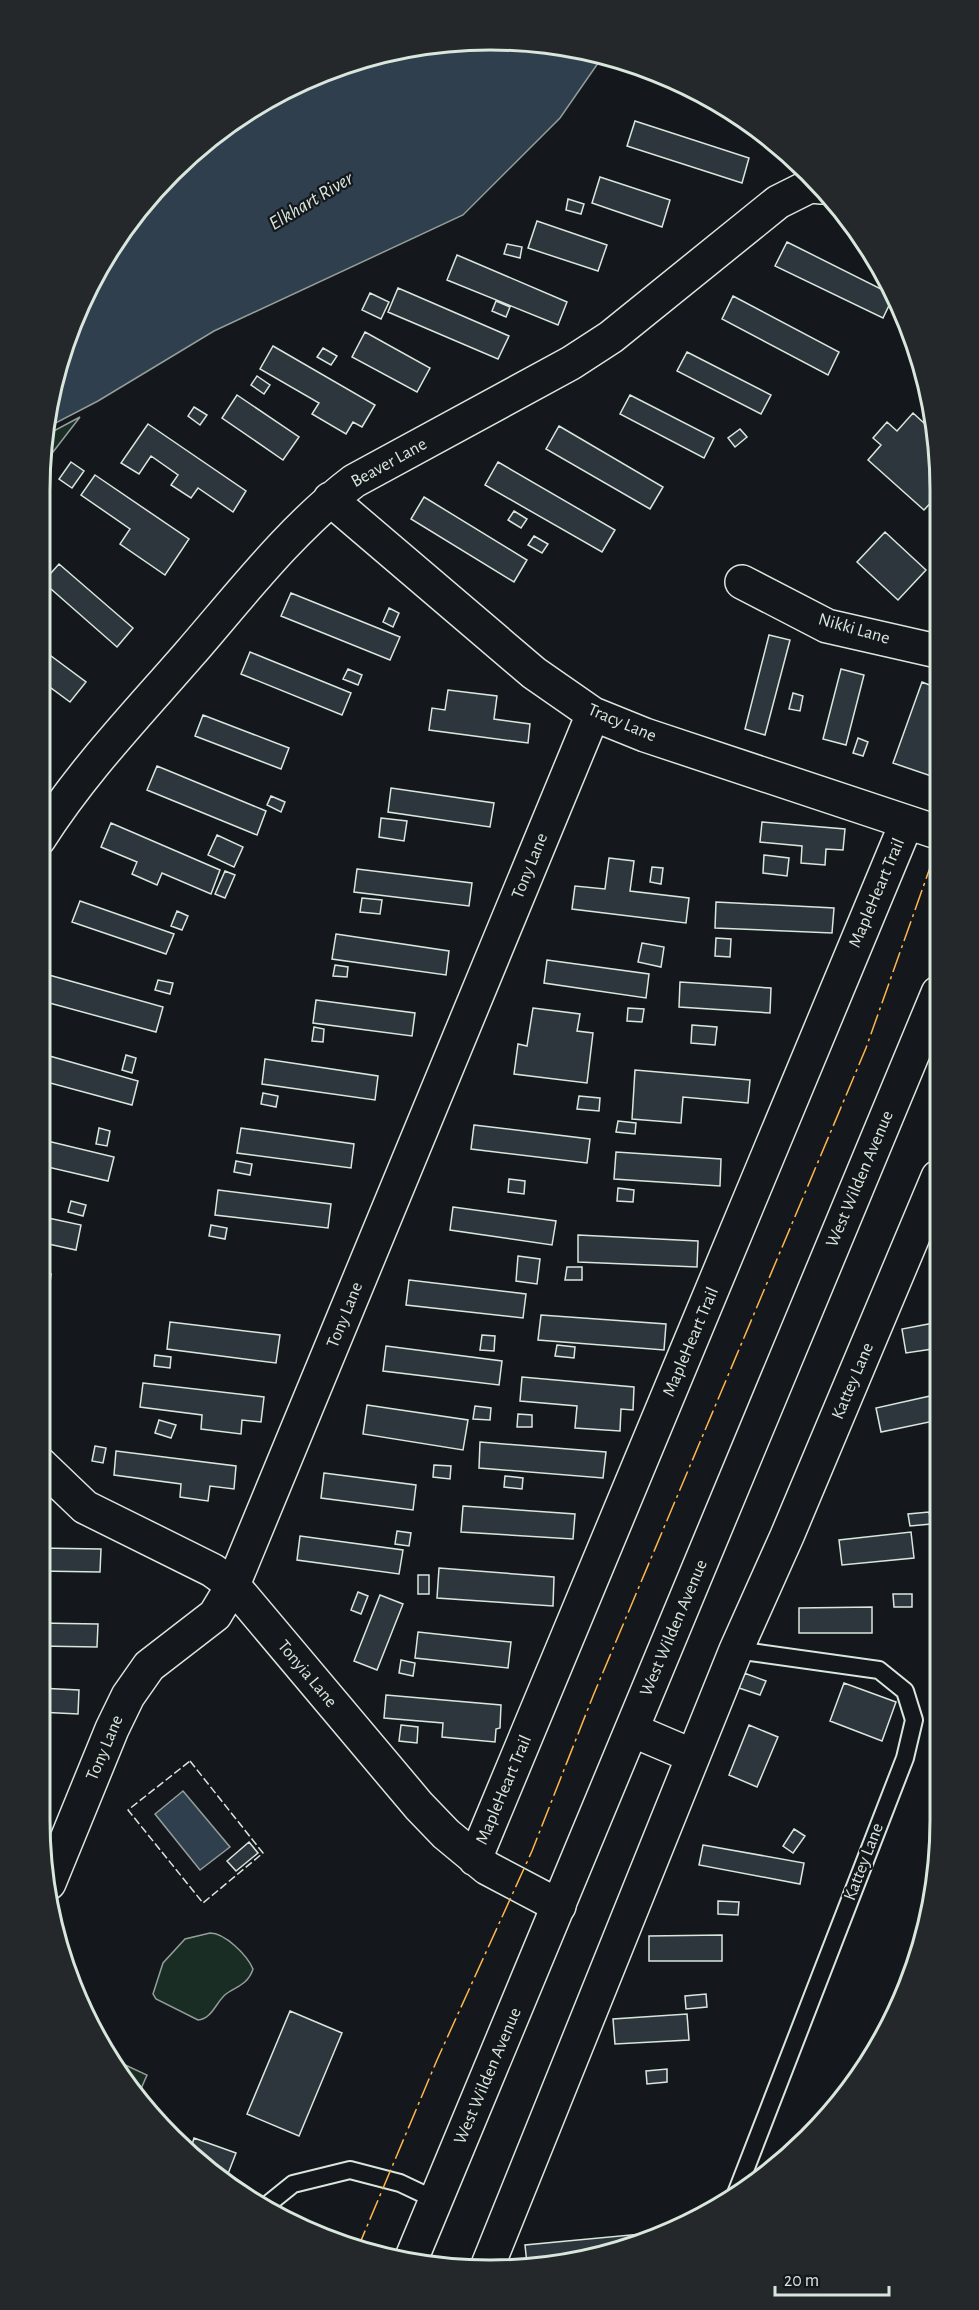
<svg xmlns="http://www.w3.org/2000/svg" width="979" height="2310" font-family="'Alegreya Sans',sans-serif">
<rect width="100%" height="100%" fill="#14181c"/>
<path fill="#1a2d24" stroke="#939e99" stroke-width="1.5" d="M304,80L161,183C204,143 249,101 304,80Z
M80,417L43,465L48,434Z
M210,1933C225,1933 247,1955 253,1969C248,1985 235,1987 226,1994C216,2002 212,2019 198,2020L156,1999L153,1994L163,1963L185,1939Z
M108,2057L147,2075L137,2098Z"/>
<path fill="#2f3f4d" stroke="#939e99" stroke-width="1.5" d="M460,40L548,43L603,56L560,118L463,215L214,331L98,401L50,426L63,345L99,265L151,193L304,80L373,54Z
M183,1791L230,1847L200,1870L155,1814Z"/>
<path fill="#2c363c" stroke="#d8e6dc" stroke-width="1.5" d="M635,121L749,158L742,183L627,146Z
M600,177L670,200L662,227L592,203Z
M568,199L584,204L581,214L566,210Z
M537,221L607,245L598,271L528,248Z
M787,242L891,294L893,297L883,318L775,266Z
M507,244L522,247L520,258L504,254Z
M457,255L567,302L558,325L447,280Z
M398,288L509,336L498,359L388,312Z
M370,293L389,302L381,319L362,310Z
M733,296L839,352L828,375L722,319Z
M496,301L510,307L506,317L492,311Z
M365,332L430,368L417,392L352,357Z
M273,346L375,405L362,427L353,422L346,434L312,414L319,403L260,369Z
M323,348L337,356L331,365L317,357Z
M687,352L771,395L761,414L677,371Z
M257,376L270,385L264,394L251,385Z
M237,395L299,437L283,460L222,418Z
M630,395L714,438L704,458L620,414Z
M194,407L207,415L200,425L188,416Z
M913,413L936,434V497L924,510L868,460L881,445L873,438L887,422L897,431Z
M148,424L246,491L233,512L198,488L191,498L171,485L178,475L151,456L139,474L121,463Z
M559,426L663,487L650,509L546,449Z
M740,429L747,437L735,447L728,438Z
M71,462L84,471L72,488L59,479Z
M498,462L615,530L602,552L485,485Z
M95,475L189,539L165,575L120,544L130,529L81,495Z
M424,497L527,560L514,582L411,519Z
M514,511L527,519L521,528L508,520Z
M885,532L926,570L898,600L857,562Z
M534,536L548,544L542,553L528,545Z
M59,564L133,628L117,647L43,582Z
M291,593L400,637L390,660L281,616Z
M389,608L399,613L393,627L383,622Z
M769,635L790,640L765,735L745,729Z
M39,647L86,682L70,702L39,679Z
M250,652L351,693L342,715L241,674Z
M348,669L362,675L358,685L343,679Z
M841,669L864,675L846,745L823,739Z
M922,682L937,688V778L893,763Z
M448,690L497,696L494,719L530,724L528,743L429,730L432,708L445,710Z
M793,693L803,696L800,711L789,709Z
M203,715L289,748L281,769L195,736Z
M858,738L868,742L863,756L853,753Z
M157,766L266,811L257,835L147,790Z
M391,788L494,803L490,827L388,812Z
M271,796L285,802L281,812L267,805Z
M381,818L407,821L404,841L379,837Z
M762,822L845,829L843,850L826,849L825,865L801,863L802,846L760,842Z
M111,823L220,870L211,894L162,873L157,885L132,874L137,862L101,847Z
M217,835L243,847L234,867L208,855Z
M764,855L789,858L787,876L763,873Z
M609,858L634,861L630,891L689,898L686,923L572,909L575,886L605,889Z
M652,867L663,868L661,884L650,882Z
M357,869L472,883L469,906L354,892Z
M225,871L235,875L225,898L215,894Z
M362,898L382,900L380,914L360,912Z
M80,901L174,934L166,954L72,922Z
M716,902L834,908L832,933L715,928Z
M177,911L188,916L182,930L171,926Z
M336,934L449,951L446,975L332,959Z
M716,938L731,939L730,957L715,956Z
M642,943L664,947L661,967L638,962Z
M547,960L649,974L646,998L544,983Z
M335,965L348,967L347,977L333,976Z
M49,975L163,1007L156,1032L42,1001Z
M158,980L173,983L170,994L155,990Z
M680,982L771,988L770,1013L679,1007Z
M316,1000L415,1013L412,1036L313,1023Z
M533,1008L580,1014L577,1031L593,1033L587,1083L514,1074L518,1044L527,1046Z
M628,1008L644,1009L642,1022L627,1021Z
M692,1025L717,1027L715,1045L691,1043Z
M314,1027L324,1029L323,1042L312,1041Z
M39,1053L138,1081L132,1105L39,1080Z
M126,1055L136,1058L132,1073L122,1070Z
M265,1059L378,1076L375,1100L262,1084Z
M635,1070L750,1080L748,1103L683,1097L681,1123L632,1119Z
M263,1093L278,1096L276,1107L261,1104Z
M579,1096L600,1098L599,1111L577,1109Z
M618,1121L636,1123L635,1134L616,1132Z
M474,1125L590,1139L587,1163L471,1149Z
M99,1128L110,1131L107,1146L96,1144Z
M241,1128L354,1144L351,1168L237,1153Z
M39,1139L114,1157L108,1181L39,1165Z
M616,1152L721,1159L720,1186L614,1179Z
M236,1161L252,1164L250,1175L234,1172Z
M509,1179L525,1181L524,1194L508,1192Z
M618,1188L634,1190L633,1202L617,1201Z
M218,1190L331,1204L328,1228L215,1215Z
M71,1201L86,1205L83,1216L68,1212Z
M453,1207L556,1221L552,1245L450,1230Z
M39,1216L81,1225L76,1250L39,1242Z
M211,1225L227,1228L225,1239L209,1236Z
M578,1235L698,1241L697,1267L578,1262Z
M936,1239H938V1265Z
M518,1256L540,1259L537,1284L516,1281Z
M567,1267H582V1280H565Z
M39,1273L51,1274L49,1291L39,1290Z
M409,1280L526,1294L523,1318L406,1305Z
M39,1297L48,1299L44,1324L39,1323Z
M541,1315L666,1324L664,1350L538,1340Z
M170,1322L280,1335L276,1363L167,1349Z
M939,1322V1348L906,1353L902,1329Z
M482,1335L495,1336L494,1351L480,1350Z
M557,1345L575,1347L574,1358L555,1356Z
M386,1346L502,1361L499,1385L383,1371Z
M155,1355L171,1357L170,1368L154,1366Z
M522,1377L634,1387L633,1410L621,1409L620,1431L575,1428L577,1406L520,1401Z
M143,1383L264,1397L261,1422L242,1420L241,1434L201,1429L202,1415L140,1407Z
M939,1394V1420L881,1432L876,1408Z
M367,1405L468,1420L463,1450L363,1434Z
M475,1406L491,1408L490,1420L473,1419Z
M518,1414L532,1415V1427H517Z
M159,1420L176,1425L171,1438L155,1433Z
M480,1442L606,1452L603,1478L479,1468Z
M95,1446L106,1448L103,1463L92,1461Z
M116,1451L236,1466L234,1489L210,1486L208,1501L180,1497L181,1484L114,1475Z
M434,1465L451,1466L450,1479L433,1477Z
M324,1473L416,1485L413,1510L321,1498Z
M505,1476L523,1478L522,1489L504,1487Z
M463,1506L575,1514L573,1539L461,1532Z
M929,1512L931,1524L910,1526L908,1514Z
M397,1531L411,1533L409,1546L395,1544Z
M911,1532L914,1558L842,1565L839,1540Z
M300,1536L403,1550L399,1574L297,1560Z
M39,1548L101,1549L100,1572L39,1571Z
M439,1568L554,1577L553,1606L437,1598Z
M418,1575H429V1594H418Z
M358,1592L368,1596L361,1614L351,1610Z
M893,1594H912V1607H894Z
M380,1595L403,1604L377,1670L354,1661Z
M872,1607V1633H799V1608Z
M39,1623L98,1624L97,1647L39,1646Z
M418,1632L511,1642L508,1668L415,1658Z
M401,1660L415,1663L413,1676L399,1673Z
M744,1673L766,1681L760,1695L739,1688Z
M844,1683L896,1702L882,1741L830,1721Z
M39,1688L79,1690L78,1714L39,1712Z
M386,1695L501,1705L500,1728L496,1729L495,1742L442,1737L443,1723L384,1718Z
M401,1725L418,1727L417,1743L399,1741Z
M749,1725L778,1737L757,1787L729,1775Z
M794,1829L805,1836L793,1853L783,1846Z
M249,1842L258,1853L236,1871L227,1861Z
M703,1845L804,1863L800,1884L699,1865Z
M718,1901L739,1902L738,1915L718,1914Z
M722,1935V1961H649V1936Z
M706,1994L707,2007L686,2009L685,1996Z
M290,2011L342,2033L299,2136L247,2114Z
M687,2014L689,2040L615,2044L613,2019Z
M667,2069V2082L647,2084L646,2071Z
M194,2138L236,2153L226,2179L185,2145L191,2148Z
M641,2234V2238L577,2262L527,2264L525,2245Z"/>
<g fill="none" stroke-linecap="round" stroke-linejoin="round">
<defs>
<path id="service" d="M735,2196L905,1758L914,1720L905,1691L879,1670L736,1650
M262,2209L293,2184L350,2170L400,2183L436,2200"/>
<path id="minor" d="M330,499L534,673L593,714L645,735L937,832
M742,582L827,626L937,651
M39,839C82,771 139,712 191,652C242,593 292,528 354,481L571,363L611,337L778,202L810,186L822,187
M39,1463L85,1507L212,1570L233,1585L419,1806L446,1834L487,1868L559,1906
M632,1730L693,1756
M475,1859L906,824
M49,1883L112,1729L128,1696L149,1666L215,1615L233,1585L593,714
M488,2265L736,1650L787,1536L938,1177"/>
<path id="tertiary" d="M410,2262L938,993"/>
</defs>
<use href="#service" stroke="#d8e6dc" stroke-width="20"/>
<use href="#minor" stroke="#d8e6dc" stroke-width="36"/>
<use href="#tertiary" stroke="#d8e6dc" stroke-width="36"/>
<use href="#service" stroke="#14181c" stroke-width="16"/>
<use href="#minor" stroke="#14181c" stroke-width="33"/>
<use href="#tertiary" stroke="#14181c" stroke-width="33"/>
<path stroke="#d8e6dc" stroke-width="1.5" stroke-dasharray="8 3" stroke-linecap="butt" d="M190,1761L263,1853L203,1903L128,1810Z"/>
<path stroke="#ffb74d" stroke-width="1.5" stroke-dasharray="21 4.5 3 4.5" stroke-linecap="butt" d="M357,2250L437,2060L532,1851L593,1696L866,1048L937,848"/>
</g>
<g text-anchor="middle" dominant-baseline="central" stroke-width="4.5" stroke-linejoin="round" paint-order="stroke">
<g font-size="18" fill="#d8e6dc" stroke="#14181c">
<text transform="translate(389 463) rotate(-29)">Beaver Lane</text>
<text transform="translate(854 629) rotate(16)">Nikki Lane</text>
<text transform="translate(622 723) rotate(23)">Tracy Lane</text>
<text transform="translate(530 866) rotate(-68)">Tony Lane</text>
<text transform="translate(877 893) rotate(-67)">MapleHeart Trail</text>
<text transform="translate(860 1179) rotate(-67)">West Wilden Avenue</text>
<text transform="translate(345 1315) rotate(-68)">Tony Lane</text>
<text transform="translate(691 1342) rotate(-67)">MapleHeart Trail</text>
<text transform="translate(853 1381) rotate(-67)">Kattey Lane</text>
<text transform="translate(674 1628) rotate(-67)">West Wilden Avenue</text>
<text transform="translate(307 1674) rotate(50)">Tonyia Lane</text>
<text transform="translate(105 1748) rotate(-67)">Tony Lane</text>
<text transform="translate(504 1790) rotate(-67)">MapleHeart Trail</text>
<text transform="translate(864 1862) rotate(-69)">Kattey Lane</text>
<text transform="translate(488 2076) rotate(-67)">West Wilden Avenue</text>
</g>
<g font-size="20" font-style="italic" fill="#d8e6dc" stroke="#14181c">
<text transform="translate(311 201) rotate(-31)">Elkhart River</text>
</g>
</g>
<path d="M0 0H979V2310H0ZM490 50H490A440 440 0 0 1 930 490V1820A440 440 0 0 1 490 2260H490A440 440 0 0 1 50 1820V490A440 440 0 0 1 490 50Z" fill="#24282b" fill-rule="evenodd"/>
<path fill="none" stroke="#d8e6dc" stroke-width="3" d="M490 50H490A440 440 0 0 1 930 490V1820A440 440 0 0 1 490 2260H490A440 440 0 0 1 50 1820V490A440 440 0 0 1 490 50Z"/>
<path d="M775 2286v9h114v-9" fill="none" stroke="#d8e6dc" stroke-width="3"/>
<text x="784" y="2286" font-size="18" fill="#d8e6dc" stroke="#14181c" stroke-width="4.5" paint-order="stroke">20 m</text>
</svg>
